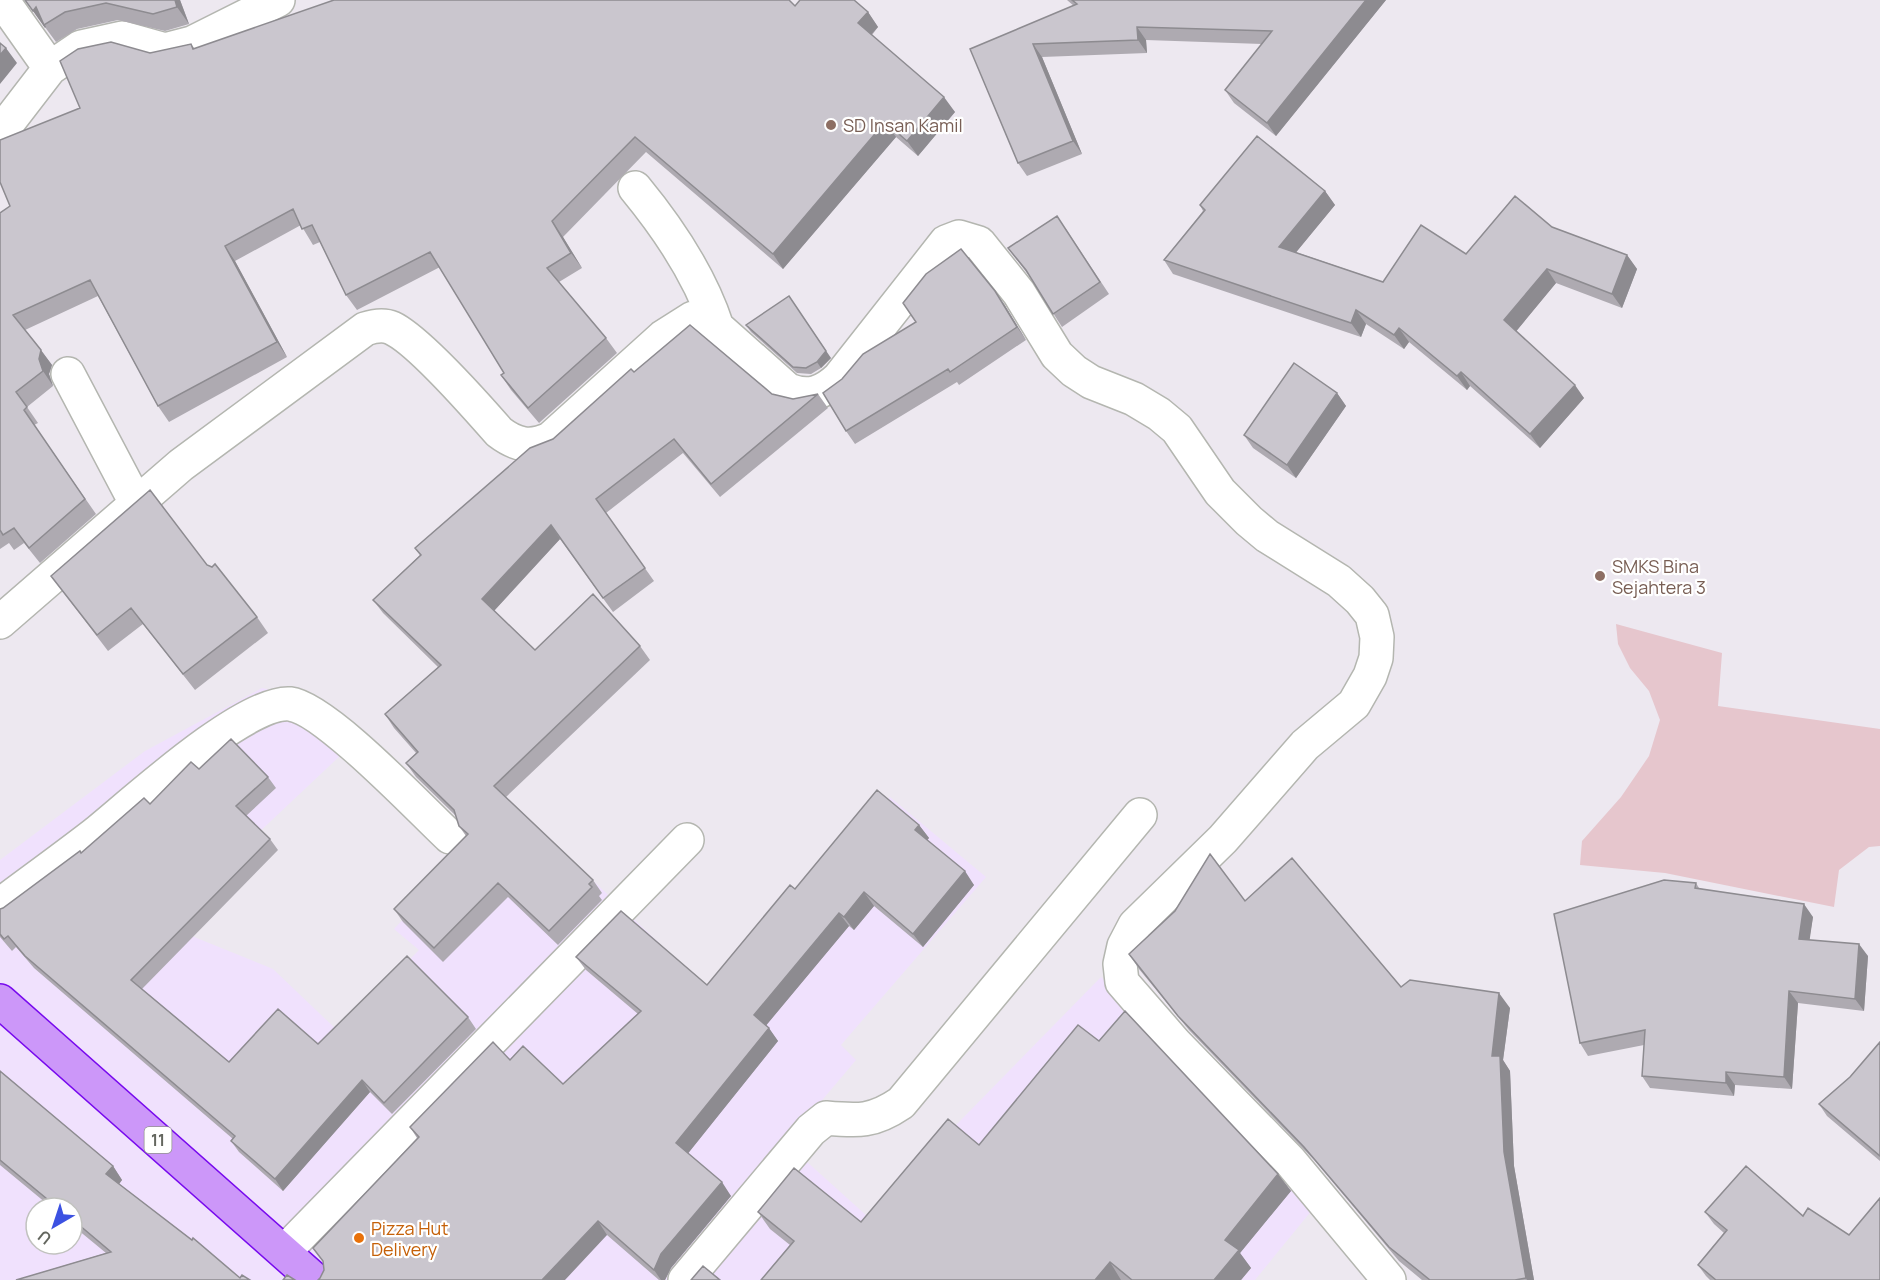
<svg xmlns="http://www.w3.org/2000/svg" width="1880" height="1280" font-family="Manrope,sans-serif">
<rect width="100%" height="100%" fill="#ede8f0"/>
<path fill="#f0e1fd" fill-rule="evenodd" d="M262,688L286,693L343,753L162,924L273,969L339,1032L419,950L394,929L512,804L712,993L890,797L986,877L841,1045L856,1060L786,1143L867,1216L1101,977L1203,1093L1317,1204L1255,1280H0V860L145,751ZM36,1208H72V1244H36Z"/>
<path fill="#e6c6cd" d="M1616,624L1722,653L1718,706L1880,729V846L1869,847L1839,870L1834,907L1665,873L1580,865L1582,841L1621,797L1649,756L1660,720L1649,691L1630,668L1618,644Z"/>
<g fill="none" stroke-linecap="round" stroke-linejoin="round">
<defs>
<path id="street" d="M2,0L50,68
M0,133L50,68L81,47L122,38L165,50L192,43L278,0
M635,188C668,228 701,278 717,327
M68,374L136,503
M0,622L181,465L365,329C374,326 383,324 392,328C418,340 478,408 499,432C516,445 530,448 550,439L663,337L693,318L704,320L717,327L788,390C809,398 823,393 839,378L946,242L959,237L979,243L1019,293L1057,355L1074,371L1091,382L1134,399L1159,414L1177,429L1220,492L1249,521L1267,536L1339,581L1360,600L1372,615L1377,637L1376,658L1370,676L1354,704L1305,745L1223,839L1135,925L1124,946L1120,964L1122,982L1175,1043L1290,1161L1389,1280
M0,905C32,881 64,858 95,834C131,805 245,700 290,704C325,708 420,809 450,837
M284,1252L687,840
M685,1280L811,1130L826,1118C859,1121 873,1122 901,1103L1140,815"/>
<path id="highway" d="M0,1001L315,1280"/>
</defs>
<use href="#street" stroke="#b4b6b0" stroke-width="36"/>
<use href="#highway" stroke="#780aee" stroke-width="36"/>
<use href="#street" stroke="#fff" stroke-width="33"/>
<use href="#highway" stroke="#cc97f9" stroke-width="33"/>
</g>
<path fill="#aeaab1" d="M25,0H180L189,24L165,31L118,20L77,29L56,42Z
M1067,0H1386L1276,136L1234,103L1225,90L1262,44L1146,40L1147,53L1042,57L1082,154L1027,176L1018,163L970,49L1074,6Z
M795,6L868,12L878,27L872,35L955,112L918,156L896,137L783,269L646,152L563,237L582,268L559,282L606,338L617,353L539,423L511,390L501,375L504,373L440,267L357,310L346,295L320,242L313,245L301,225L235,261L287,357L169,422L158,406L98,296L25,330L52,365L49,374L53,386L27,407L38,423L34,425L96,514L40,563L24,543L14,550L9,543L0,549V213L10,206L80,108L150,53L191,44L195,49Z
M1325,191L1335,205L1296,252L1383,282L1466,254L1552,227L1627,255L1637,269L1622,308L1556,283L1516,331L1584,398L1540,448L1470,386L1467,390L1409,342L1404,349L1366,324L1361,337L1173,274L1164,260L1203,211L1200,205Z
M1066,229L1109,294L1062,327L1030,277L1008,248Z
M1004,304L1026,340L959,385L957,382L855,444L846,431Z
M746,325L831,358L821,368L811,374L797,373L751,332Z
M634,372L772,394L793,399L818,394L828,408L720,497L683,453L606,513L654,581L613,612L560,539L494,611L535,650L640,646L650,660L506,797L593,880L602,893L599,896L602,900L558,945L508,897L443,962L403,922L394,909L466,836L459,826L456,816L416,777L406,763L416,753L394,728L385,714L438,667L383,613L373,600L420,555L415,548L553,439Z
M1337,393L1346,406L1296,478L1253,448L1244,435Z
M207,565L257,617L268,633L195,690L143,624L108,651L51,576Z
M199,769L268,777L276,788L246,816L270,839L278,850L142,989L229,1062L318,1044L468,1017L476,1029L392,1114L370,1092L283,1191L239,1152L231,1141L233,1139L34,968L16,947L12,951L0,937V909L3,908L81,853Z
M919,825L929,838L927,840L974,885L923,947L874,906L854,930L849,926L766,1025L778,1041L688,1153L731,1196L671,1268L665,1280H659L607,1235L320,1278L324,1270V1263L313,1248L417,1138L410,1127L510,1060L563,1084L638,1014L586,970L576,957L707,985L795,889Z
M1696,883L1699,888L1813,917L1809,940L1868,956L1864,1011L1798,1003L1792,1089L1735,1085L1734,1096L1650,1088L1642,1076L1644,1045L1588,1056L1580,1043Z
M1245,901L1401,987L1510,1008L1503,1060L1510,1071L1514,1166L1534,1280H1422L1399,1261L1315,1161L1189,1030L1139,969L1129,954Z
M1099,1041L1278,1174L1291,1191L1240,1253L1251,1268L1241,1280H761L790,1245L770,1229L758,1212L861,1222L979,1145Z
M1880,1042V1161L1827,1116L1819,1104L1850,1077Z
M0,1071L113,1166L122,1180L119,1184L192,1240L193,1238L240,1278L242,1275L250,1280H16L106,1253L72,1225V1208H52L0,1165Z
M1705,1212L1803,1216L1849,1235L1880,1280H1710L1706,1276L1698,1265L1724,1233L1714,1224Z"/>
<path fill="#8d8b90" d="M175,0H180L189,24L177,7Z
M1366,0H1386L1276,136L1267,123Z
M36,7L46,27L45,28L33,11Z
M868,12L878,27L868,38L858,23Z
M1137,27L1146,40L1147,53L1138,40Z
M1033,44L1042,57L1082,154L1073,141Z
M6,48L17,63L0,84V55Z
M944,97L955,112L918,156L907,141Z
M885,122L896,137L783,269L773,254Z
M1325,191L1335,205L1289,261L1279,247Z
M552,221L563,237L582,268L571,253Z
M225,246L235,261L287,357L277,342Z
M1627,255L1637,269L1622,308L1612,294Z
M1547,269L1556,283L1514,334L1504,320Z
M995,291L1004,304L1026,340L1017,327Z
M789,296L831,358L821,368L817,362Z
M1356,310L1366,324L1361,337L1351,323Z
M1399,328L1409,342L1404,349L1394,335Z
M41,350L52,365L49,374L53,386L43,371L39,359Z
M1461,372L1470,386L1467,390L1457,376Z
M1575,385L1584,398L1540,448L1530,434Z
M1337,393L1346,406L1296,478L1287,465Z
M551,525L560,539L492,613L482,599Z
M919,825L929,838L924,844L915,830Z
M965,871L974,885L923,947L913,934Z
M864,892L874,906L854,930L844,917Z
M1804,904L1813,917L1808,951L1799,939Z
M839,913L849,926L764,1028L754,1015Z
M1859,944L1868,956L1864,1011L1855,999Z
M1789,991L1798,1003L1792,1089L1784,1077Z
M1499,993L1510,1008L1503,1060L1510,1071L1514,1166L1534,1280H1527L1526,1278L1504,1152L1492,1056Z
M769,1028L778,1041L686,1156L676,1143Z
M1726,1072L1735,1085L1734,1096L1726,1083Z
M362,1080L370,1092L283,1191L275,1179Z
M113,1166L122,1180L116,1188L106,1174Z
M1278,1174L1291,1191L1240,1253L1251,1268L1241,1280H1214L1225,1240Z
M722,1182L731,1196L671,1268L665,1280H661L654,1270L661,1254Z
M598,1221L607,1235L565,1280H542Z
M1110,1262L1121,1280H1095Z"/>
<path fill="#cac6ce" stroke="#8d8b90" stroke-width="1.5" d="M25,0H175L177,7L153,14L106,3L65,12L44,25L36,7L33,11Z
M334,0H789L795,6L800,0H854L868,12L858,23L944,97L907,141L885,122L773,254L635,137L552,221L571,253L547,268L606,338L528,408L501,375L504,373L430,252L346,295L312,225L302,229L293,209L225,246L277,342L158,406L90,280L13,315L41,350L39,359L43,371L16,392L27,407L24,410L85,499L29,548L14,528L3,535L0,530V213L10,206L0,182V140L80,108L60,61L78,49L111,42L150,53L191,44L193,49Z
M1072,0H1366L1267,123L1225,90L1272,31L1137,27L1138,40L1033,44L1073,141L1018,163L970,49L1077,4Z
M0,43L6,48L0,55Z
M1257,136L1325,191L1279,247L1383,282L1421,225L1466,254L1515,196L1552,227L1627,255L1612,294L1547,269L1504,320L1575,385L1530,434L1461,372L1457,376L1399,328L1394,335L1356,310L1351,323L1164,260L1205,210L1200,205Z
M1057,216L1100,282L1053,314L1026,270L1008,248Z
M961,249L995,291L1017,327L950,372L948,369L846,431L823,393L842,379L863,354L916,322L903,303L926,274Z
M789,296L826,351L817,362L806,368L793,367L746,325Z
M690,325L772,394L793,399L818,394L711,484L674,439L596,499L645,568L603,598L551,525L482,599L535,650L593,594L640,646L494,786L593,880L589,884L592,887L549,931L498,883L434,948L394,909L468,834L459,826L454,810L406,763L418,752L385,714L441,665L373,600L421,555L415,548L530,448L553,439L631,369L634,372Z
M1294,363L1337,393L1287,465L1244,435Z
M150,490L207,565L212,567L215,564L257,617L183,674L131,608L97,635L51,576Z
M231,739L268,777L236,806L270,839L131,980L229,1062L278,1009L318,1044L407,956L468,1017L384,1103L362,1080L275,1179L231,1141L235,1136L25,956L8,936L4,939L0,934V909L3,908L80,851L81,853L144,798L150,804L191,762L199,769Z
M877,790L919,825L915,830L965,871L913,934L864,892L844,917L839,913L754,1015L769,1028L676,1143L722,1182L661,1254L654,1270L598,1221L542,1280H318L320,1278L324,1270L323,1261L313,1248L419,1137L410,1127L493,1042L510,1060L523,1046L563,1084L641,1011L576,957L621,911L707,985L790,885L795,889Z
M1210,854L1245,901L1292,858L1401,987L1410,980L1499,993L1492,1056H1500L1504,1152L1526,1278L1515,1280H1430L1389,1247L1304,1147L1178,1016L1129,954L1175,911Z
M1664,880L1696,883L1695,888L1804,904L1799,939L1859,944L1855,999L1789,991L1784,1077L1726,1072V1083L1642,1076L1645,1030L1580,1043L1554,914Z
M1125,1011L1278,1174L1225,1240L1239,1250L1214,1280H1132L1110,1262L1095,1280H761L794,1241L758,1212L794,1168L861,1222L948,1119L979,1145L1078,1025L1099,1041Z
M1880,1042V1156L1819,1104L1850,1077Z
M0,1071L113,1166L106,1174L192,1240L193,1238L240,1278L242,1275L250,1280H16L111,1252L72,1219V1208H58L0,1160Z
M1746,1166L1803,1216L1808,1208L1849,1235L1880,1198V1280H1716L1698,1265L1727,1230L1705,1212Z
M703,1266L720,1280H691Z
M287,1275L295,1280H283Z"/>
<g fill="#8d6e63" stroke="#fff" stroke-width="2">
<circle cx="831" cy="125" r="6"/>
<circle cx="1600" cy="576" r="6"/>
</g>
<circle fill="#e8710a" stroke="#fff" stroke-width="2" cx="359" cy="1238" r="6"/>
<g text-anchor="middle" dominant-baseline="central" stroke-width="4.5" stroke-linejoin="round" paint-order="stroke">
<rect fill="#fff" stroke="#92958f" stroke-width="1.5" x="144.5" y="1127" width="27" height="26" rx="4.5"/>
<g font-size="16" font-weight="bold" fill="#64675f">
<text x="158" y="1140">11</text>
</g>
<g font-size="18" fill="#785e54" stroke="#fff" text-anchor="start">
<text x="843" y="125">SD Insan Kamil</text>
<text x="1612" y="566">SMKS Bina<tspan x="1612" dy="21">Sejahtera 3</tspan></text>
</g>
<g font-size="18" fill="#c56008" stroke="#fff" text-anchor="start">
<text x="371" y="1228">Pizza Hut<tspan x="371" dy="21">Delivery</tspan></text>
</g>
</g>
<g transform="translate(54 1226) rotate(219)"><circle r="28" fill="#ffffff" stroke="#c1c2bf" stroke-width="1.5"/>
<path d="M0-4.5L10 22L0 15L-10 22Z" fill="#3c51e2"/>
<text y="-9" font-size="16" font-weight="bold" text-anchor="middle" fill="#64675f">U</text>
</g>
</svg>
